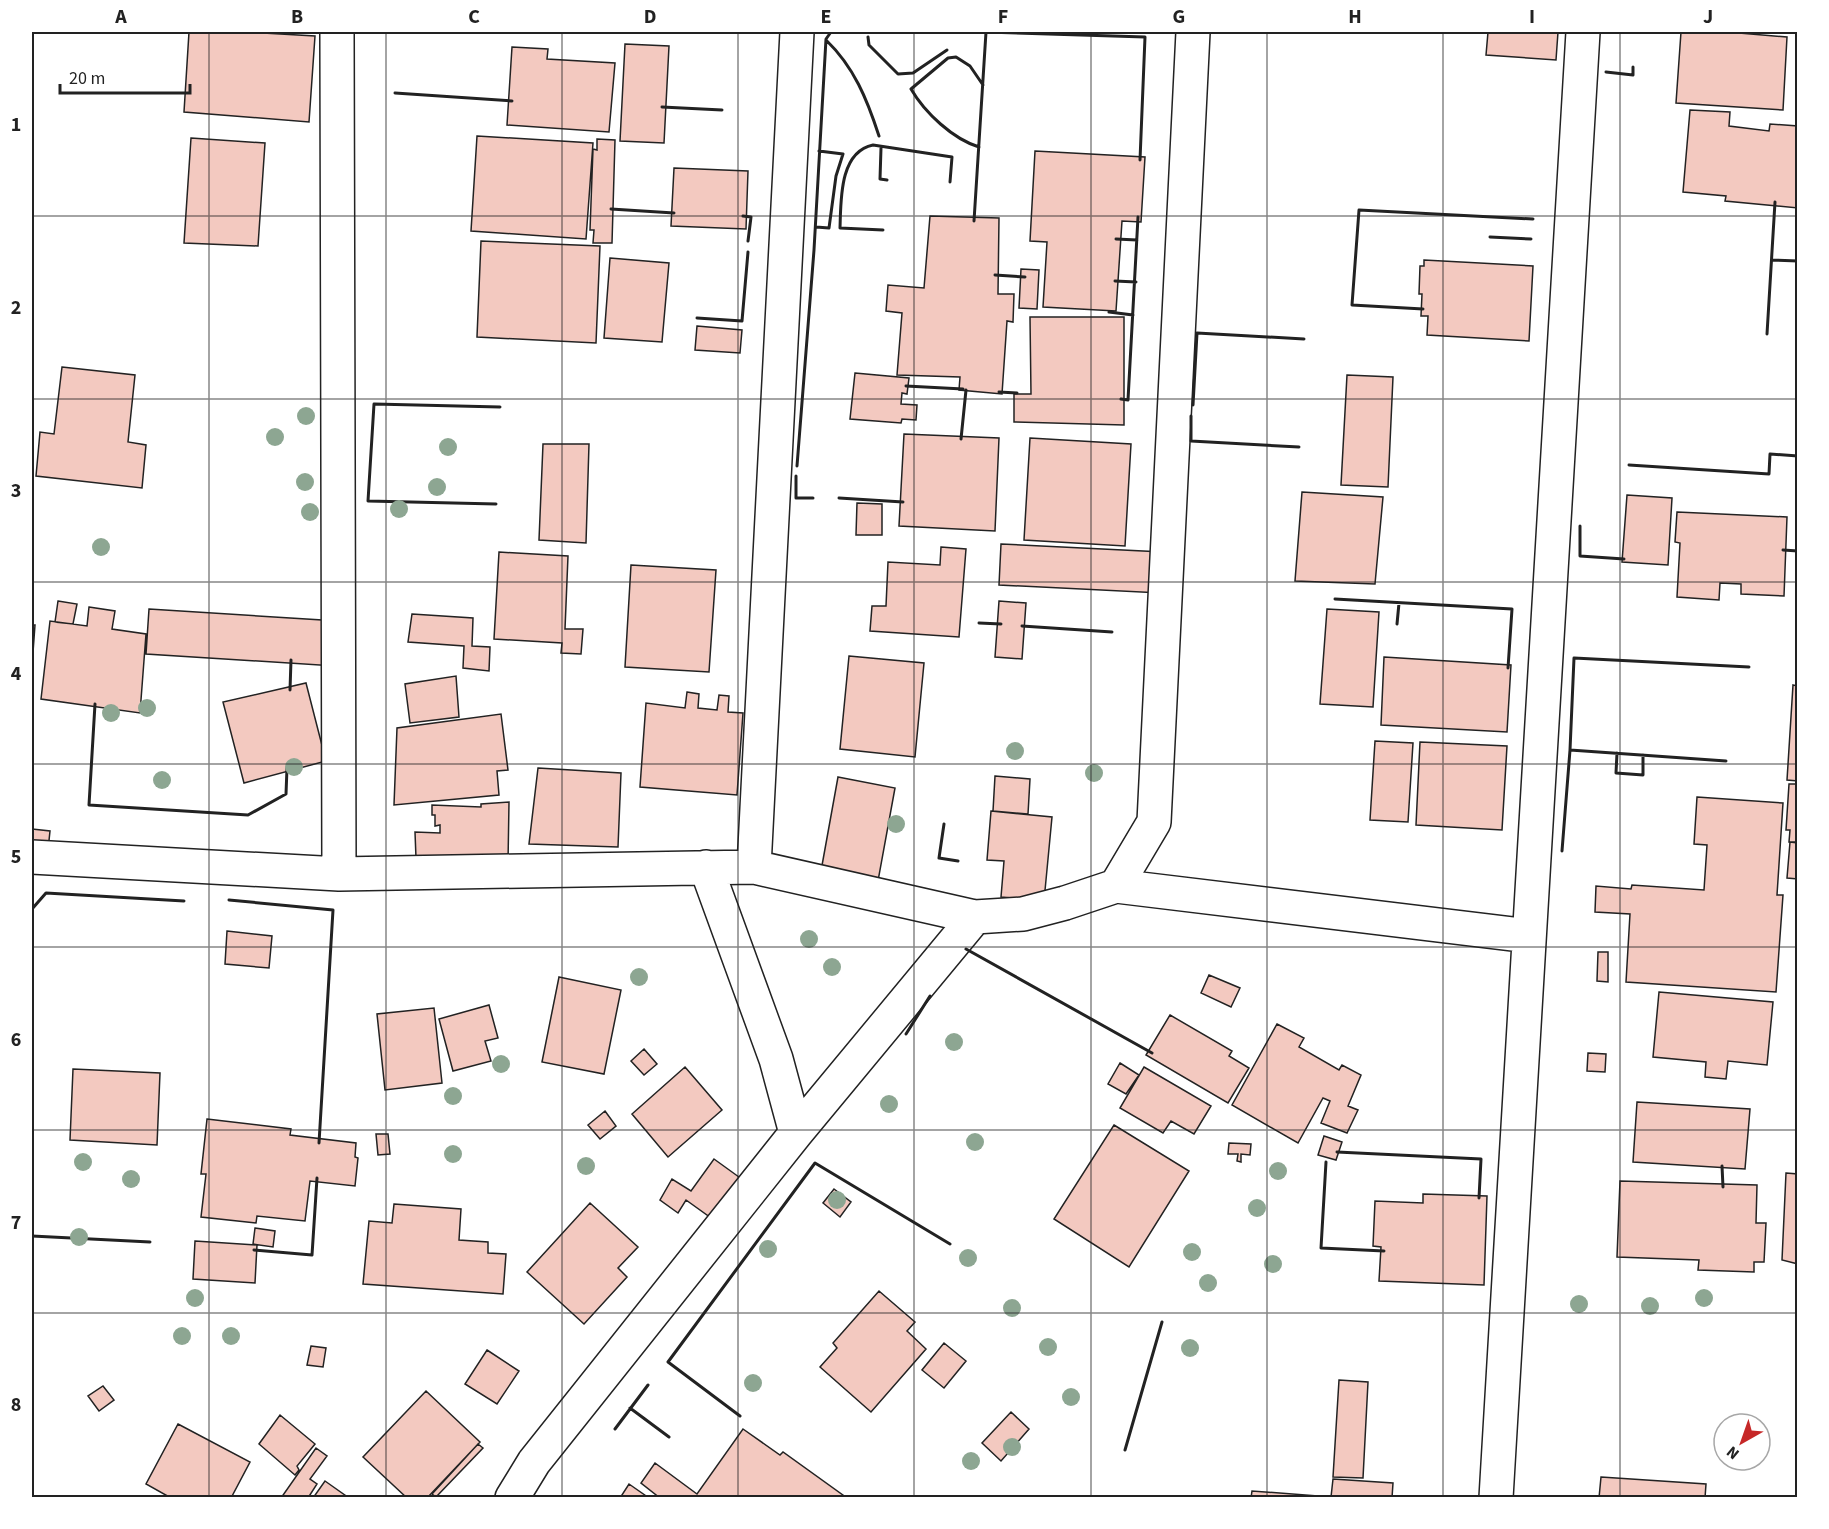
<svg xmlns="http://www.w3.org/2000/svg" width="1829" height="1529" font-family="'Source Sans 3',sans-serif">
<rect width="100%" height="100%" fill="#fff"/>
<path fill="#f3c9c0" stroke="#222" stroke-width="1.5" d="M189,32H245L315,36L309,122L184,112Z
M1488,32H1558L1556,60L1486,55Z
M1681,32H1727L1787,37L1783,110L1676,103Z
M625,44L669,46L664,143L620,141Z
M512,47L548,49L547,59L615,63L609,132L507,125Z
M1690,110L1730,112L1729,126L1769,131L1770,124L1798,126V208L1725,201L1726,196L1683,192Z
M477,136L593,143L586,239L471,231Z
M191,138L265,143L258,246L184,243Z
M597,139L615,140L612,243H593L594,230H590L593,149L597,150Z
M1035,151L1145,157L1141,222L1122,221L1116,311L1043,307L1047,242L1030,241Z
M674,168L748,171L746,229L671,226Z
M930,216L999,218L998,294H1014L1013,322L1007,321L1002,394L959,390L960,377L897,375L902,313L886,311L888,285L924,288Z
M481,241L600,246L596,343L477,337Z
M610,258L669,263L662,342L604,338Z
M1424,260L1533,266L1529,341L1427,335L1428,316H1421L1422,294H1419L1420,266H1424Z
M1021,269L1039,270L1037,309L1019,308Z
M1030,317H1124V425L1014,422V394H1031Z
M697,326L742,330L740,353L695,350Z
M62,367L135,375L128,442L146,445L142,488L36,476L40,432L54,434Z
M855,373L909,378L907,394L902,393L901,404L917,405L916,420L902,419L901,423L850,419Z
M1347,375L1393,377L1388,487L1341,485Z
M904,434L999,438L995,531L899,526Z
M1030,438L1131,444L1125,546L1024,540Z
M543,444H589L586,543L539,540Z
M1302,492L1383,497L1375,584L1295,581Z
M1627,495L1672,498L1668,565L1622,562Z
M857,503L882,504V535H856Z
M1677,512L1787,517L1784,596L1741,594V584L1720,583L1719,600L1677,597L1680,543L1675,542Z
M1001,544L1163,552L1161,593L999,585Z
M941,547L966,549L959,637L870,631L872,606H886L888,562L940,565Z
M499,552L568,556L565,629H583L581,654L561,653L562,643L494,639Z
M631,565L716,570L709,672L625,667Z
M58,601L77,604L73,624L55,622Z
M999,601L1026,603L1022,659L995,657Z
M89,607L115,611L112,629L146,634L140,713L41,699L50,621L87,626Z
M149,609L338,621L335,666L146,654Z
M1327,609L1379,612L1373,707L1320,704Z
M412,614L473,618L472,646L490,647L489,671L463,668L464,646L408,642Z
M32,625H35L32,666Z
M849,656L924,663L915,757L840,749Z
M1384,657L1511,665L1507,732L1381,725Z
M456,676L459,717L410,723L405,684Z
M306,683L326,761L244,783L223,702Z
M1793,685L1798,686V781L1787,780Z
M687,692L699,694L698,708L717,710L719,695L729,696L728,712L743,713L737,795L640,787L646,703L685,708Z
M501,714L508,770L497,771L499,795L394,805L397,728Z
M1375,741L1413,743L1408,822L1370,820Z
M1420,742L1507,746L1502,830L1416,825Z
M538,768L621,773L618,847L529,844Z
M995,776L1030,779L1028,814L993,811Z
M838,777L895,788L878,881L821,871Z
M1789,784H1798V842H1789L1790,830H1786Z
M1697,797L1783,803L1777,895H1783L1776,992L1626,982L1630,914L1595,912L1596,886L1631,889L1632,885L1704,890L1707,845L1694,844Z
M509,802L508,863L416,858L415,832L440,833V825L435,826V815H432V805L481,807V804Z
M991,811L1052,817L1044,901L1001,897L1004,861L987,860Z
M32,829L50,831L48,850L32,848Z
M1790,842L1798,843V879L1787,878Z
M227,931L272,936L269,968L225,964Z
M1598,952H1608V982L1597,981Z
M1209,975L1240,988L1231,1007L1201,993Z
M559,977L621,990L604,1074L542,1062Z
M1659,992L1773,1002L1767,1065L1728,1061L1726,1079L1705,1077L1706,1062L1653,1057Z
M489,1005L498,1038L485,1041L491,1061L453,1071L439,1019Z
M434,1008L442,1083L385,1090L377,1014Z
M1170,1015L1232,1051L1229,1056L1249,1068L1228,1103L1146,1055Z
M1277,1024L1304,1038L1299,1047L1339,1070L1342,1065L1361,1075L1348,1106L1358,1110L1347,1133L1321,1123L1330,1101L1323,1098L1298,1143L1232,1105Z
M644,1049L657,1064L644,1075L631,1061Z
M1588,1053L1606,1054L1605,1072L1587,1071Z
M1120,1063L1139,1075L1126,1094L1108,1084Z
M685,1067L722,1110L668,1157L632,1114Z
M1144,1067L1211,1106L1194,1134L1171,1121L1163,1133L1120,1108Z
M73,1069L160,1073L157,1145L70,1140Z
M1637,1102L1750,1109L1745,1169L1633,1162Z
M605,1111L616,1126L600,1139L588,1125Z
M207,1119L291,1129L290,1135L356,1143L355,1157L358,1158L355,1186L310,1181L305,1221L257,1216L256,1223L201,1217L206,1174H201Z
M1114,1125L1189,1171L1129,1267L1054,1219Z
M376,1134H388L390,1154L378,1155Z
M1324,1136L1342,1142L1336,1160L1318,1155Z
M1229,1143L1251,1144L1250,1155L1241,1154V1162L1237,1161L1238,1154H1228Z
M714,1159L750,1185L714,1220L686,1200L678,1213L660,1200L672,1179L691,1191Z
M1786,1173L1798,1174V1264L1782,1260Z
M1620,1181L1757,1185L1756,1223H1766L1764,1262H1754V1272L1698,1270L1699,1260L1617,1257Z
M834,1189L851,1202L840,1217L823,1203Z
M1423,1194L1487,1196L1484,1285L1379,1281L1381,1247L1373,1246L1375,1201L1423,1203Z
M590,1203L638,1247L618,1268L627,1277L584,1324L527,1272Z
M394,1204L461,1209L459,1240L488,1242V1253L506,1254L503,1294L363,1284L369,1221L392,1223Z
M255,1228L275,1231L273,1247L253,1244Z
M195,1241L257,1245L255,1283L193,1279Z
M879,1291L915,1322L907,1331L926,1349L871,1412L820,1367L837,1348L833,1343Z
M944,1343L966,1361L944,1388L922,1370Z
M311,1346L326,1348L323,1367L307,1365Z
M487,1350L519,1371L497,1404L465,1384Z
M1339,1380L1368,1382L1363,1478L1333,1477Z
M103,1386L114,1400L99,1411L88,1396Z
M426,1391L480,1442L427,1498H407L363,1457Z
M1011,1412L1029,1429L1001,1461L982,1443Z
M280,1415L315,1444L297,1466L299,1470L295,1475L259,1444Z
M178,1424L250,1462L231,1498H171L146,1484Z
M743,1429L780,1455L783,1452L847,1498H660L641,1483L655,1463L697,1494Z
M478,1444L483,1448L436,1497L432,1494Z
M316,1448L327,1456L310,1479L317,1484L308,1498H281Z
M1601,1477L1706,1484L1705,1498H1599Z
M1333,1479L1393,1483L1392,1498H1251L1252,1491L1331,1497Z
M325,1481L349,1498H313Z
M629,1484L649,1498H620Z"/>
<g fill="none" stroke-linecap="round" stroke-linejoin="round">
<defs>
<path id="street" d="M337,32L339,874
M32,857L339,874L754,867L975,917
M706,867L776,1059L796,1133
M754,867L797,32
M1116,886L1529,936
M512,1498L534,1462L796,1133L975,917L1023,914L1065,903L1116,886L1154,822L1193,32
M1496,1498L1583,32"/>
</defs>
<use href="#street" stroke="#222" stroke-width="36"/>
<use href="#street" stroke="#fff" stroke-width="33"/>
<path stroke="#222" stroke-width="3" d="M985,32L1145,37L1140,160
M868,37L869,45L898,74L913,73L947,50
M826,40C854,67 867,99 879,136
M1606,72L1633,75V67
M395,93L512,101
M662,107L722,110
M979,147C953,139 925,113 911,89L948,58L956,57L970,66L983,85
M881,148L880,179L887,180
M611,209L674,213
M743,216L751,217L748,241
M974,221L986,32
M816,227L829,228L836,176L843,154L819,151
M883,230L840,228C841,201 839,152 873,145L952,157L950,182
M1490,237L1531,239
M1116,239L1137,240
M1772,260L1798,261
M995,275L1025,277
M1115,281L1136,282
M1423,309L1352,305L1359,210L1533,219
M1109,312L1133,315
M697,318L742,321L748,252
M1767,334L1775,202
M906,386L963,389
M999,392L1017,393
M1121,399L1128,400L1138,217
M1193,405L1197,333L1304,339
M1191,416V441L1299,447
M961,439L966,390
M1629,465L1769,474L1770,454L1798,456
M797,466L814,250L826,39L831,32
M796,476V498H813
M839,498L903,502
M496,504L368,501L374,404L500,407
M1580,526V556L1624,559
M1783,550L1798,551
M1335,599L1512,609L1508,668
M979,623L1001,624
M1397,624L1399,603
M1022,626L1112,632
M290,690L291,660
M95,704L89,805L248,815L286,794L287,768
M1570,750L1726,761
M1617,753L1616,773L1643,775V755
M944,824L939,858L958,861
M1562,851L1570,750L1574,658L1749,667
M229,900L333,910L319,1143
M32,909L46,893L184,901
M966,949L1152,1053
M906,1034L930,996
M1337,1152L1481,1159L1479,1198
M1326,1162L1321,1248L1384,1251
M1722,1166L1723,1187
M32,1236L150,1242
M254,1250L312,1255L317,1178
M630,1408L669,1437
M740,1416L668,1362L815,1163L950,1244
M615,1429L648,1385
M1125,1450L1162,1322"/>
</g>
<g fill="#8da692">
<circle cx="306" cy="416" r="9"/>
<circle cx="275" cy="437" r="9"/>
<circle cx="448" cy="447" r="9"/>
<circle cx="305" cy="482" r="9"/>
<circle cx="437" cy="487" r="9"/>
<circle cx="399" cy="509" r="9"/>
<circle cx="310" cy="512" r="9"/>
<circle cx="101" cy="547" r="9"/>
<circle cx="147" cy="708" r="9"/>
<circle cx="111" cy="713" r="9"/>
<circle cx="1015" cy="751" r="9"/>
<circle cx="294" cy="767" r="9"/>
<circle cx="1094" cy="773" r="9"/>
<circle cx="162" cy="780" r="9"/>
<circle cx="896" cy="824" r="9"/>
<circle cx="809" cy="939" r="9"/>
<circle cx="832" cy="967" r="9"/>
<circle cx="639" cy="977" r="9"/>
<circle cx="954" cy="1042" r="9"/>
<circle cx="501" cy="1064" r="9"/>
<circle cx="453" cy="1096" r="9"/>
<circle cx="889" cy="1104" r="9"/>
<circle cx="975" cy="1142" r="9"/>
<circle cx="453" cy="1154" r="9"/>
<circle cx="83" cy="1162" r="9"/>
<circle cx="586" cy="1166" r="9"/>
<circle cx="1278" cy="1171" r="9"/>
<circle cx="131" cy="1179" r="9"/>
<circle cx="837" cy="1200" r="9"/>
<circle cx="1257" cy="1208" r="9"/>
<circle cx="79" cy="1237" r="9"/>
<circle cx="768" cy="1249" r="9"/>
<circle cx="1192" cy="1252" r="9"/>
<circle cx="968" cy="1258" r="9"/>
<circle cx="1273" cy="1264" r="9"/>
<circle cx="1208" cy="1283" r="9"/>
<circle cx="195" cy="1298" r="9"/>
<circle cx="1704" cy="1298" r="9"/>
<circle cx="1579" cy="1304" r="9"/>
<circle cx="1650" cy="1306" r="9"/>
<circle cx="1012" cy="1308" r="9"/>
<circle cx="182" cy="1336" r="9"/>
<circle cx="231" cy="1336" r="9"/>
<circle cx="1048" cy="1347" r="9"/>
<circle cx="1190" cy="1348" r="9"/>
<circle cx="753" cy="1383" r="9"/>
<circle cx="1071" cy="1397" r="9"/>
<circle cx="1012" cy="1447" r="9"/>
<circle cx="971" cy="1461" r="9"/>
</g>
<path fill="none" stroke="#222" stroke-width="1.5" stroke-opacity="0.55" d="M209,32V1498M386,32V1498M562,32V1498M738,32V1498M914,32V1498M1091,32V1498M1267,32V1498M1443,32V1498M1620,32V1498M32,216H1798M32,399H1798M32,582H1798M32,764H1798M32,947H1798M32,1130H1798M32,1313H1798"/>
<rect width="1829" height="1529" fill="none" stroke="#ffffff" stroke-width="66"/>
<g transform="translate(1742 1442) rotate(220)"><circle r="28" fill="#ffffff" stroke="#a7a7a7" stroke-width="1.5"/>
<path d="M0-4.5L10 22L0 15L-10 22Z" fill="#c62828"/>
<text y="-9" font-size="16" font-weight="bold" text-anchor="middle" fill="#222222">N</text>
</g>
<path d="M60 84v9h130v-9" fill="none" stroke="#222222" stroke-width="3"/>
<text x="69" y="84" font-size="18" fill="#222222" stroke="#ffffff" stroke-width="4.5" paint-order="stroke">20 m</text>
<rect x="33" y="33" width="1763" height="1463" fill="none" stroke="#222" stroke-width="2"/>
<g font-size="20" text-anchor="middle" font-weight="bold" fill="#222">
<text x="121" y="23">A</text>
<text x="297" y="23">B</text>
<text x="474" y="23">C</text>
<text x="650" y="23">D</text>
<text x="826" y="23">E</text>
<text x="1003" y="23">F</text>
<text x="1179" y="23">G</text>
<text x="1355" y="23">H</text>
<text x="1532" y="23">I</text>
<text x="1708" y="23">J</text>
<text x="16" y="131">1</text>
<text x="16" y="314">2</text>
<text x="16" y="497">3</text>
<text x="16" y="680">4</text>
<text x="16" y="863">5</text>
<text x="16" y="1046">6</text>
<text x="16" y="1229">7</text>
<text x="16" y="1411">8</text>
</g>
</svg>
